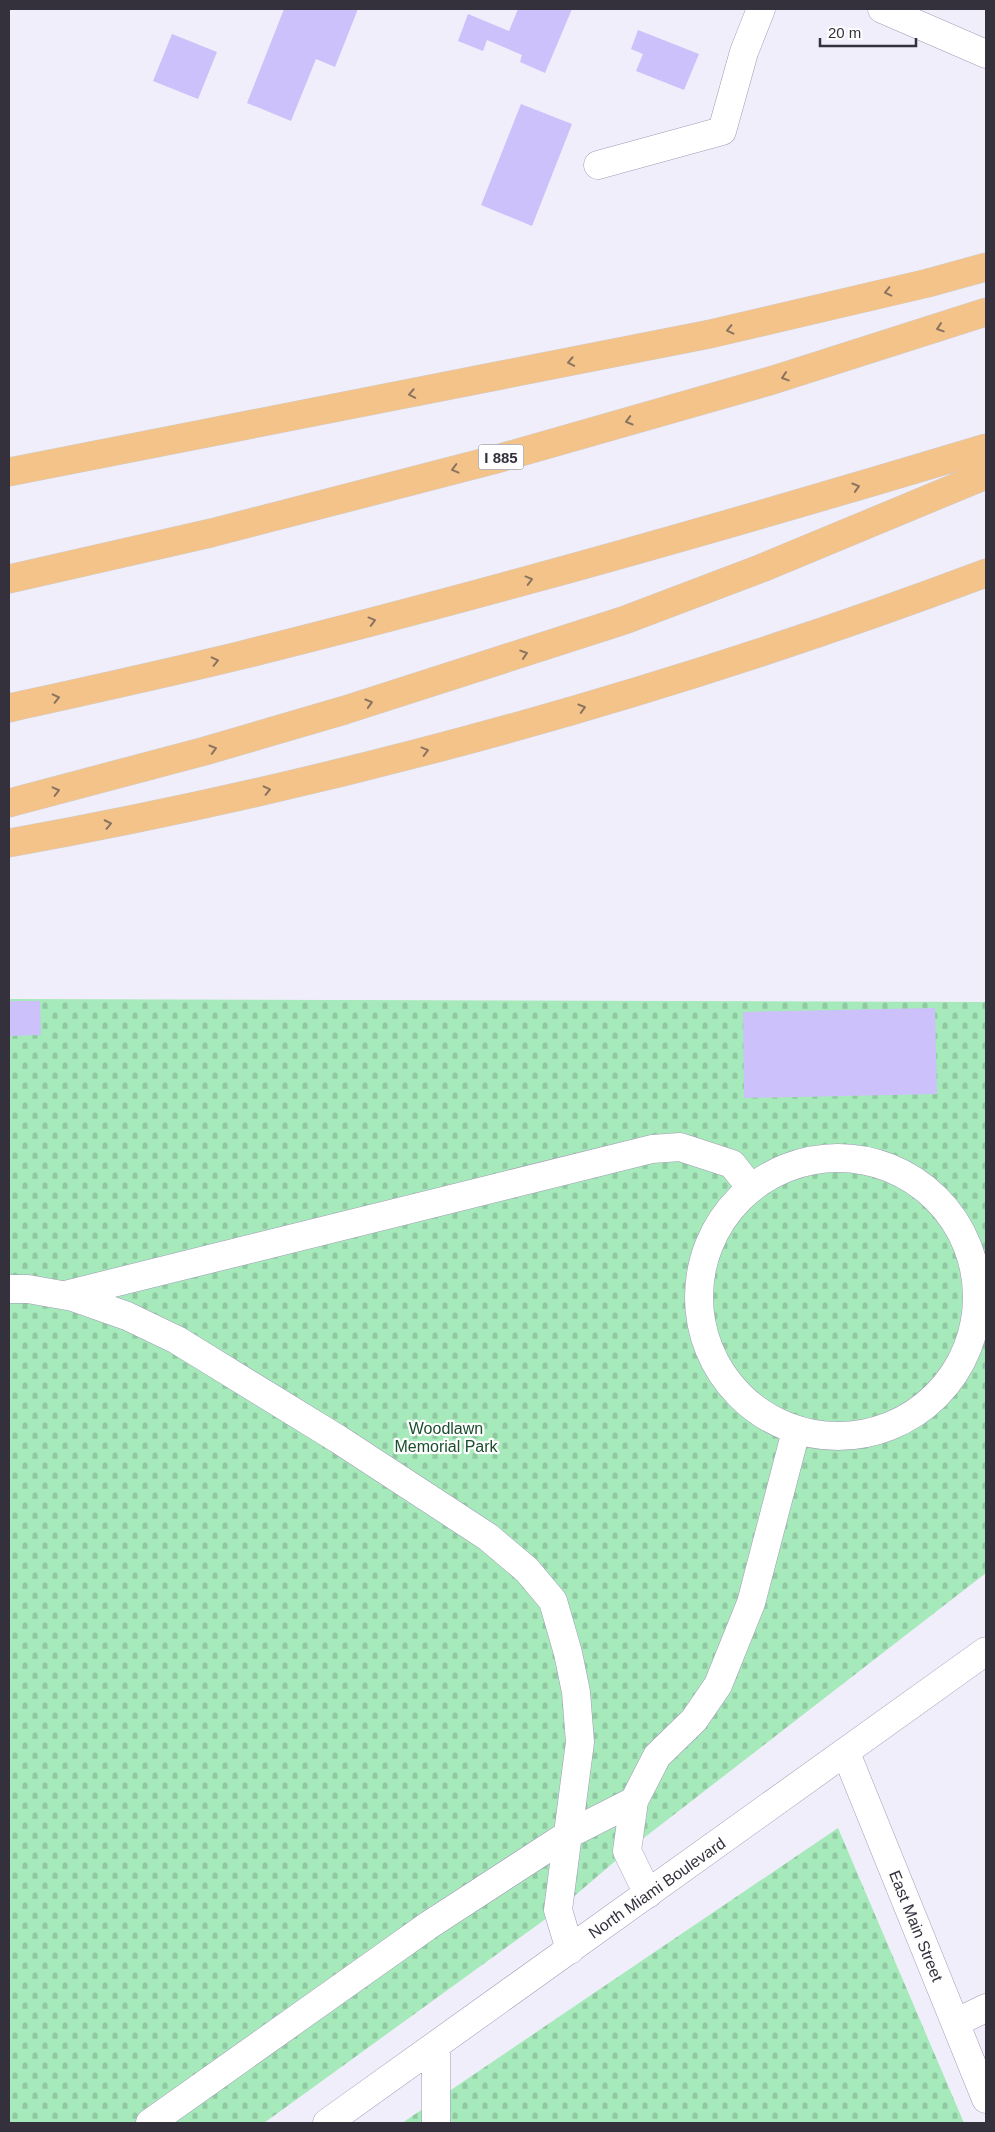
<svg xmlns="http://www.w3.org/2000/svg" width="995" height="2132" font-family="Arial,sans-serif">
<defs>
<pattern id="cemetery-stones" width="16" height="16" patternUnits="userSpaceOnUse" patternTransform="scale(1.25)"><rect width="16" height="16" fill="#a6e9ba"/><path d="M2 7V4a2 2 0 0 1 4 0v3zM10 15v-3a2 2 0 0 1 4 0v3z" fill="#90c8a1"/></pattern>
</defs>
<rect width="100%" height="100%" fill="#f1eefb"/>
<path fill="url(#cemetery-stones)" d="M9,999L986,1002V1573L627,1851L558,1910L264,2123H9Z
M838,1828L964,2123H402Z"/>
<path fill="#cdc1fb" d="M284,9H358L335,67L316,59L291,121L247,103Z
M518,9H572L545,73L520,62L522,55L487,40L483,51L458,41L468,14L509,31Z
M638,30L699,54L684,90L636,71L643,54L631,49Z
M172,34L217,52L198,99L153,81Z
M521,104L572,124L532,226L481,205Z
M9,1001H40L41,1035L9,1036Z
M935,1008L937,1094L744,1098L743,1012Z"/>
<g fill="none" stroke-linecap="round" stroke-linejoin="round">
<defs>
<path id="minor" d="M882,9L986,54
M598,165L722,131L744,52L761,9
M699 1297a139 139 0 1 1 278 0a139 139 0 1 1-278 0Z
M9,1289H28L73,1297L127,1316L177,1340L338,1439L488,1537L527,1570L553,1601L568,1653L576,1692L580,1742L558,1910L570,1950
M65,1295L652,1149L680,1147L732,1164L751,1188
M846,1753L986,2099
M648,1894L627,1851L634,1801L657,1756L694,1720L718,1685L751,1603L796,1431
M955,2023L986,2008
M150,2123L429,1925L569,1834L634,1801
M327,2123L986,1651
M436,2123V2045"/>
<path id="highway" d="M9,472L710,334L928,283L986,267
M9,579L211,533L493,460L773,380L986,312
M9,708C86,691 164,674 242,655C492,593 740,522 986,448
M9,803L205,751L345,710L625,620L762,568L986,475
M9,843C342,783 669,692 986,573"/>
</defs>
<use href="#minor" stroke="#a29bb8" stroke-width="29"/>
<use href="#highway" stroke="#ceced0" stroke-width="29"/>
<use href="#minor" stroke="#fff" stroke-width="28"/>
<use href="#highway" stroke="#f4c38a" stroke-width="28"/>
</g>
<defs><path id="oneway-chevron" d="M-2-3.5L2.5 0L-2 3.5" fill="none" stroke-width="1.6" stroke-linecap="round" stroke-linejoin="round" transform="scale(1.25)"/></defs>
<g stroke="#8a735f">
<use href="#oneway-chevron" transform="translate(888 292) rotate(167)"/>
<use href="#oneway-chevron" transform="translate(940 328) rotate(162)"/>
<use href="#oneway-chevron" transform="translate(730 330) rotate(167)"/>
<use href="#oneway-chevron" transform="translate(571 362) rotate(169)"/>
<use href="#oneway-chevron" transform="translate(785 377) rotate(162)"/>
<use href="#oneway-chevron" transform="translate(412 394) rotate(169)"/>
<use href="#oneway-chevron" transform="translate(629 421) rotate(164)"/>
<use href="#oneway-chevron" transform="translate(455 469) rotate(165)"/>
<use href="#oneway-chevron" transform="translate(856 487) rotate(-17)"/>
<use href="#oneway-chevron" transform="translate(529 580) rotate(-15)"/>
<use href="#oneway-chevron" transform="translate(372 621) rotate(-15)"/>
<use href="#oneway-chevron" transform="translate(524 654) rotate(-18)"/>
<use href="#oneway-chevron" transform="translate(215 661) rotate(-13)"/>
<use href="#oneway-chevron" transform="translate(56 698) rotate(-13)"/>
<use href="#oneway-chevron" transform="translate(369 703) rotate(-17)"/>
<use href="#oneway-chevron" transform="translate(582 708) rotate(-16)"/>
<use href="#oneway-chevron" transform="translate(213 749) rotate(-16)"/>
<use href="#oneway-chevron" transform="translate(425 751) rotate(-15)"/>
<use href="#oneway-chevron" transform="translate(267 790) rotate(-13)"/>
<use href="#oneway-chevron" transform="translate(56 791) rotate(-14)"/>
<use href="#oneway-chevron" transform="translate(108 824) rotate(-12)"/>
</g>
<g text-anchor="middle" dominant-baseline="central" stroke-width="4.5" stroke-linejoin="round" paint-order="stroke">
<rect fill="#fefefe" stroke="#716e76" stroke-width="1" x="478.5" y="444.5" width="45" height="25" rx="4"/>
<g font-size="15" font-weight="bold" fill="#34313c">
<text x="501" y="457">I 885</text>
</g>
<g font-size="16" fill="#1a4e2e" stroke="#fefefe">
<text x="446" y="1428">Woodlawn<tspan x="446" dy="18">Memorial Park</tspan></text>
</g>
<g font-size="16" fill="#34313c" stroke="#fefefe">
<text transform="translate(657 1888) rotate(-35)">North Miami Boulevard</text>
<text transform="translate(916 1926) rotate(68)">East Main Street</text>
</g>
</g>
<rect width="995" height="2132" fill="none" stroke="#34313c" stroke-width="20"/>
<path d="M820 38v8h96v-8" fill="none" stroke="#34313c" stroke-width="2.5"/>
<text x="828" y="38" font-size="15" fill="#34313c" stroke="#fefefe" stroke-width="4" paint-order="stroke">20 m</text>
</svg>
